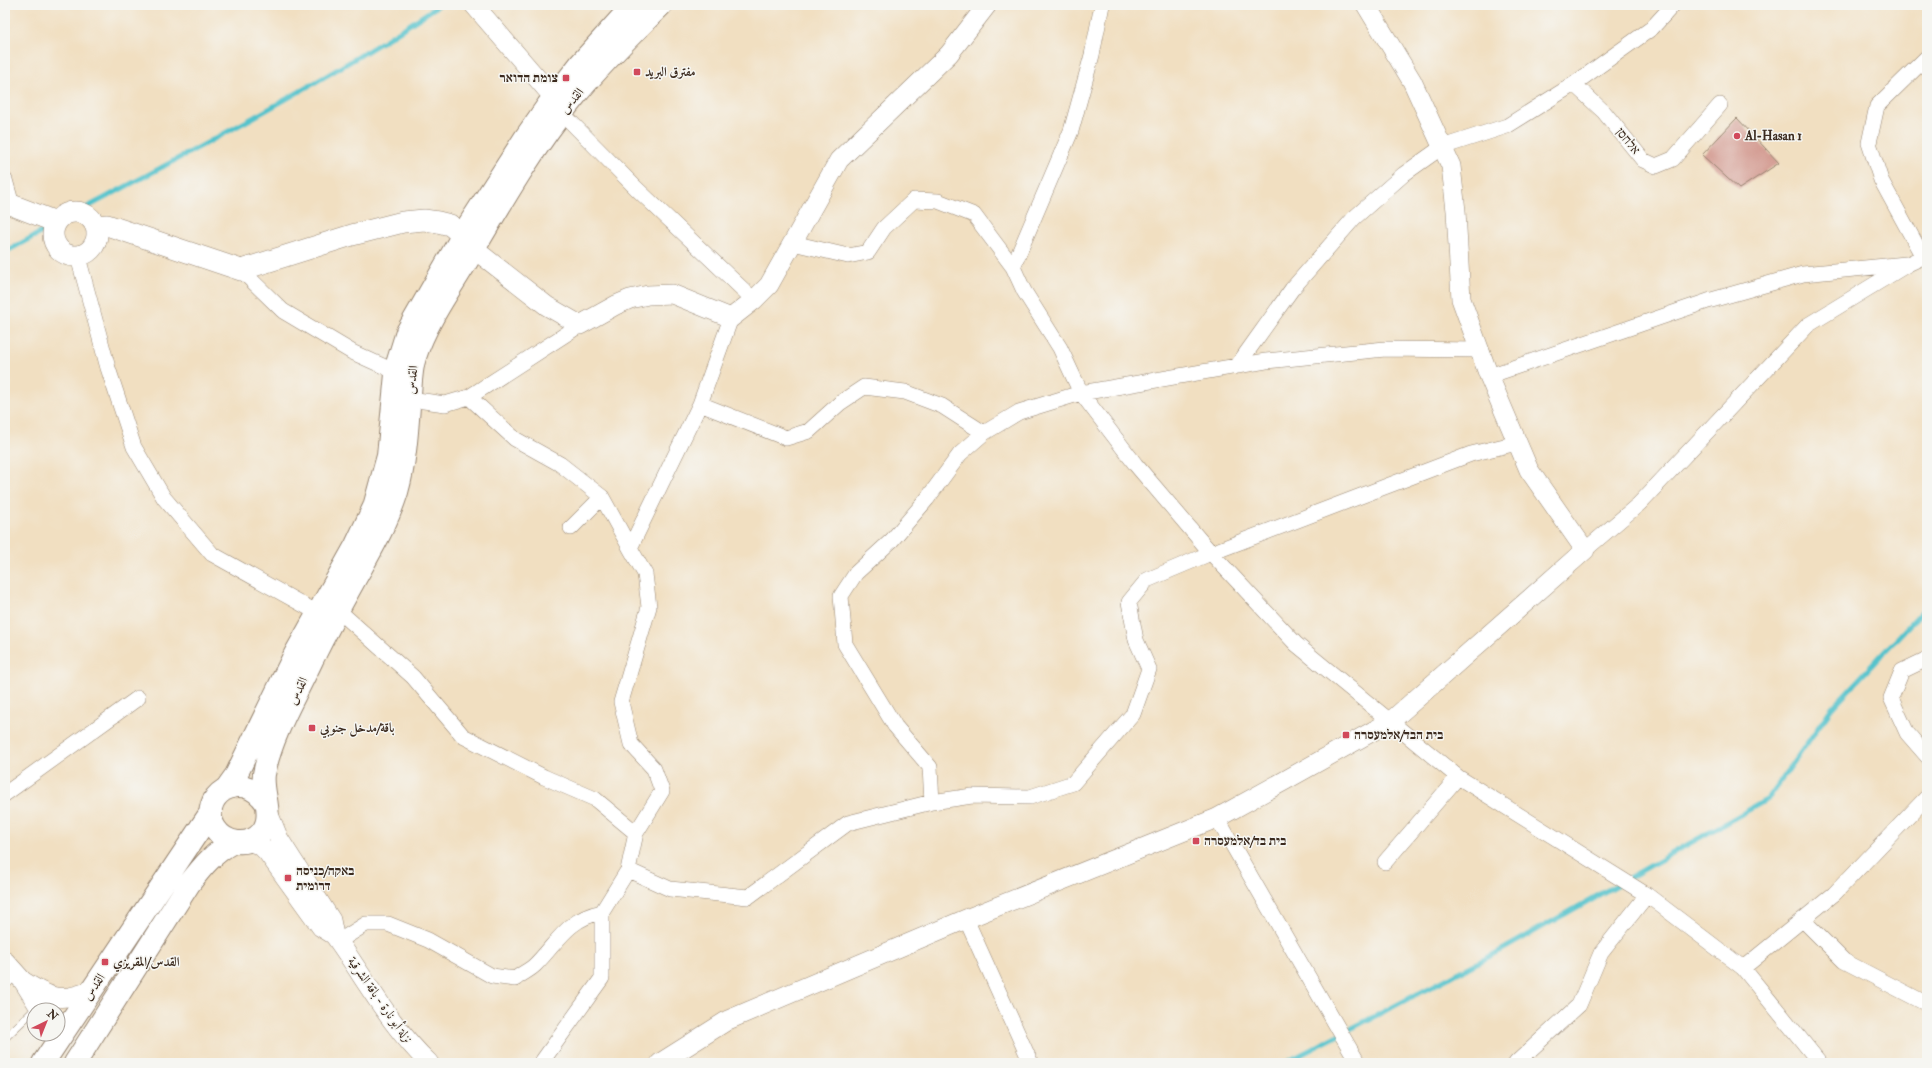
<svg xmlns="http://www.w3.org/2000/svg" width="1932" height="1068" font-family="'IM FELL Double Pica',Amiri,'Frank Ruhl Libre',serif">
<rect width="100%" height="100%" fill="#f6f6f2"/>
<filter id="ink" filterUnits="userSpaceOnUse"><feTurbulence type="fractalNoise" baseFrequency=".025" numOctaves="2"/><feDisplacementMap in="SourceGraphic" scale="8" xChannelSelector="R" yChannelSelector="G"/><feConvolveMatrix kernelMatrix="1 2 1 2 8 2 1 2 1" color-interpolation-filters="sRGB"/></filter>
<filter id="wash" filterUnits="userSpaceOnUse"><feTurbulence type="fractalNoise" baseFrequency=".012" numOctaves="4" result="noise"/><feDisplacementMap in="SourceGraphic" scale="16" xChannelSelector="R" yChannelSelector="G"/><feGaussianBlur stdDeviation="0.9" result="paint"/><feColorMatrix in="noise" values="0 0 0 0 0 0 0 0 0 0 0 0 0 0 0 0 0 1.4 0 .05"/><feComposite in="paint" operator="in"/></filter>
<g filter="url(#wash)">
<rect width="100%" height="100%" fill="#f1dfc1"/>
<g fill="none" stroke-linecap="round" stroke-linejoin="round">
<path stroke="#55c3cc" stroke-width="5" d="M60,222C187,153 318,87 439,5
M5,252L51,227
M1285,1063L1500,951L1768,799L1831,709L1927,606"/>
</g>
<g id="blocks">
<path fill="#d2978d" d="M1737,118L1779,163L1739,189L1702,155Z"/>
</g>
</g>
<g filter="url(#ink)">
<use href="#blocks" fill-opacity="0" stroke="#968470" stroke-width="1"/>
<g fill="none" stroke-linecap="round" stroke-linejoin="round">
<defs>
<path id="service" d="M5,1038L34,1010"/>
<path id="minor" d="M1102,5L1092,55L1071,131L1013,267L1024,291L1060,348L1081,393L1136,465L1211,553L1296,644L1458,777L1647,895L1743,968L1820,1063
M1574,84L1604,112L1643,160L1656,166L1673,159L1720,105
M562,113L636,188L754,300
M5,180L12,205
M793,243L848,256L868,252L884,228L914,200L938,201L974,215L1013,267
M78,257L108,368L134,447L164,498L212,554L318,613
M1923,257L1881,180L1869,143L1877,106L1927,57
M241,270L283,311L352,352L396,372
M1237,366L1292,289L1354,218L1404,174L1442,147L1507,126L1574,84L1652,28L1673,5
M1489,376L1708,301L1803,274L1906,264
M469,397L515,439L560,464L602,497
M410,399L445,404L469,397L580,325
M700,404L786,438L809,431L840,403L864,387L905,392L942,406L984,433
M571,528L602,497L630,548
M1585,550L1639,504L1808,325L1908,264L1927,255
M338,610L413,677L463,736L544,777L595,799L636,833
M1927,659L1902,671L1891,698L1907,733L1927,756
M5,794L138,698
M932,802L930,767L895,726L845,644L841,596L856,573L892,540L927,499L960,454L984,433L1019,412L1081,393L1266,361L1385,349L1479,350
M1217,818L1358,1063
M1385,862L1458,777
M628,870L670,889L748,897L848,823L932,802L972,796L1030,797L1073,783L1133,714L1149,669L1136,640L1129,602L1147,580L1211,553L1471,454L1517,443
M966,919L1031,1063
M1803,920L1844,961L1927,1004
M339,941L366,924H388L428,940L492,976L515,979C521,974 530,970 535,965C558,942 567,919 602,912
M1743,968L1834,894L1927,797
M5,981L14,971
M541,1063L602,978V912L628,870L636,833L662,791L654,769L631,744L621,702L649,607L645,574L630,548L700,404L731,318
M1516,1063L1579,1005L1601,953L1647,895"/>
<path id="tertiary" d="M474,5L554,98
M474,249L547,306L580,325L616,305L630,299L648,295L672,294L731,318L754,300L769,285L839,160L949,54L987,5
M268,812L279,839L331,920L334,935C365,978 390,1026 429,1063
M248,841L261,846L267,852L321,927L334,935
M5,961L23,981L41,1010
M23,981C52,999 60,1003 92,990
M660,1063L728,1020L966,919L1217,818L1284,781L1391,721L1585,550L1529,470L1489,376L1461,299L1456,211L1451,166L1412,81L1366,5"/>
<path id="secondary" d="M5,204L12,205L56,222
M53 234a22 22 0 1 1 44 0a22 22 0 1 1-44 0Z
M96,226L107,225L241,270L352,235L403,222L424,220L438,222L450,225L462,235"/>
<path id="primary" d="M226,789L236,775L295,654L356,545L374,507L388,456L397,364L407,332L468,226L525,138L548,105L581,63L633,5
M266,803C241,765 196,798 215,828C226,845 249,847 262,832C275,815 261,793 264,774C272,733 296,695 313,658C326,632 340,606 354,581C370,552 387,524 397,492C405,464 407,434 409,406C411,390 410,372 415,357C426,323 448,292 467,261C500,205 533,147 575,96C601,64 632,34 661,5
M43,1063L211,812
M75,1063L189,884C202,867 215,851 234,842"/>
</defs>
<use href="#service" stroke="#968470" stroke-width="8"/>
<use href="#minor" stroke="#968470" stroke-width="16"/>
<use href="#tertiary" stroke="#968470" stroke-width="20"/>
<use href="#secondary" stroke="#968470" stroke-width="22"/>
<use href="#primary" stroke="#968470" stroke-width="24"/>
<use href="#service" stroke="#fff" stroke-width="7"/>
<use href="#minor" stroke="#fff" stroke-width="15"/>
<use href="#tertiary" stroke="#fff" stroke-width="19"/>
<use href="#secondary" stroke="#fff" stroke-width="21"/>
<use href="#primary" stroke="#fff" stroke-width="22"/>
</g>
</g>
<g fill="#d1495b" stroke="#f6f6f2" stroke-width="1.5">
<rect x="633" y="68" width="8" height="8" rx="2"/>
<rect x="562" y="74" width="8" height="8" rx="2"/>
<circle cx="1737" cy="136" r="4"/>
<rect x="308" y="724" width="8" height="8" rx="2"/>
<rect x="1342" y="731" width="8" height="8" rx="2"/>
<rect x="1192" y="837" width="8" height="8" rx="2"/>
<rect x="284" y="874" width="8" height="8" rx="2"/>
<rect x="101" y="958" width="8" height="8" rx="2"/>
</g>
<g text-anchor="middle" dominant-baseline="central" stroke-width="3" stroke-linejoin="round" paint-order="stroke">
<g font-size="13" font-weight="bold" fill="#3b2a1e" stroke="#f6f6f2" text-anchor="start">
<text x="645" y="72">مفترق البريد</text>
<text x="558" y="78" text-anchor="end">צומת הדואר</text>
<text x="1745" y="136">Al-Hasan 1</text>
<text x="320" y="728">باقة/مدخل جنوبي</text>
<text x="1354" y="735">בית הבד/אלמעסרה</text>
<text x="1204" y="841">בית בד/אלמעסרה</text>
<text x="296" y="871">באקה/כניסה<tspan x="296" dy="15">דרומית</tspan></text>
<text x="113" y="962">القدس/المقريزي</text>
</g>
<g font-size="13" fill="#3b2a1e" stroke="#f6f6f2">
<text transform="translate(572 101) rotate(-51)">القدس</text>
<text transform="translate(1628 141) rotate(51)">אלחסן</text>
<text transform="translate(412 380) rotate(-84)">القدس</text>
<text transform="translate(298 691) rotate(-64)">القدس</text>
<text transform="translate(94 987) rotate(-56)">القدس</text>
<text transform="translate(380 1000) rotate(55)">نزلة أبو نارة - باقة الشرقية</text>
</g>
</g>
<rect width="1932" height="1068" fill="none" stroke="#f6f6f2" stroke-width="20"/>
<g transform="translate(46 1022) rotate(43)"><circle r="19" fill="#f6f6f2" stroke="#aba49d"/>
<path d="M0-3L7 15L0 10L-7 15Z" fill="#d1495b"/>
<text y="-6" font-size="11" font-weight="bold" text-anchor="middle" fill="#3b2a1e">N</text>
</g>
</svg>
